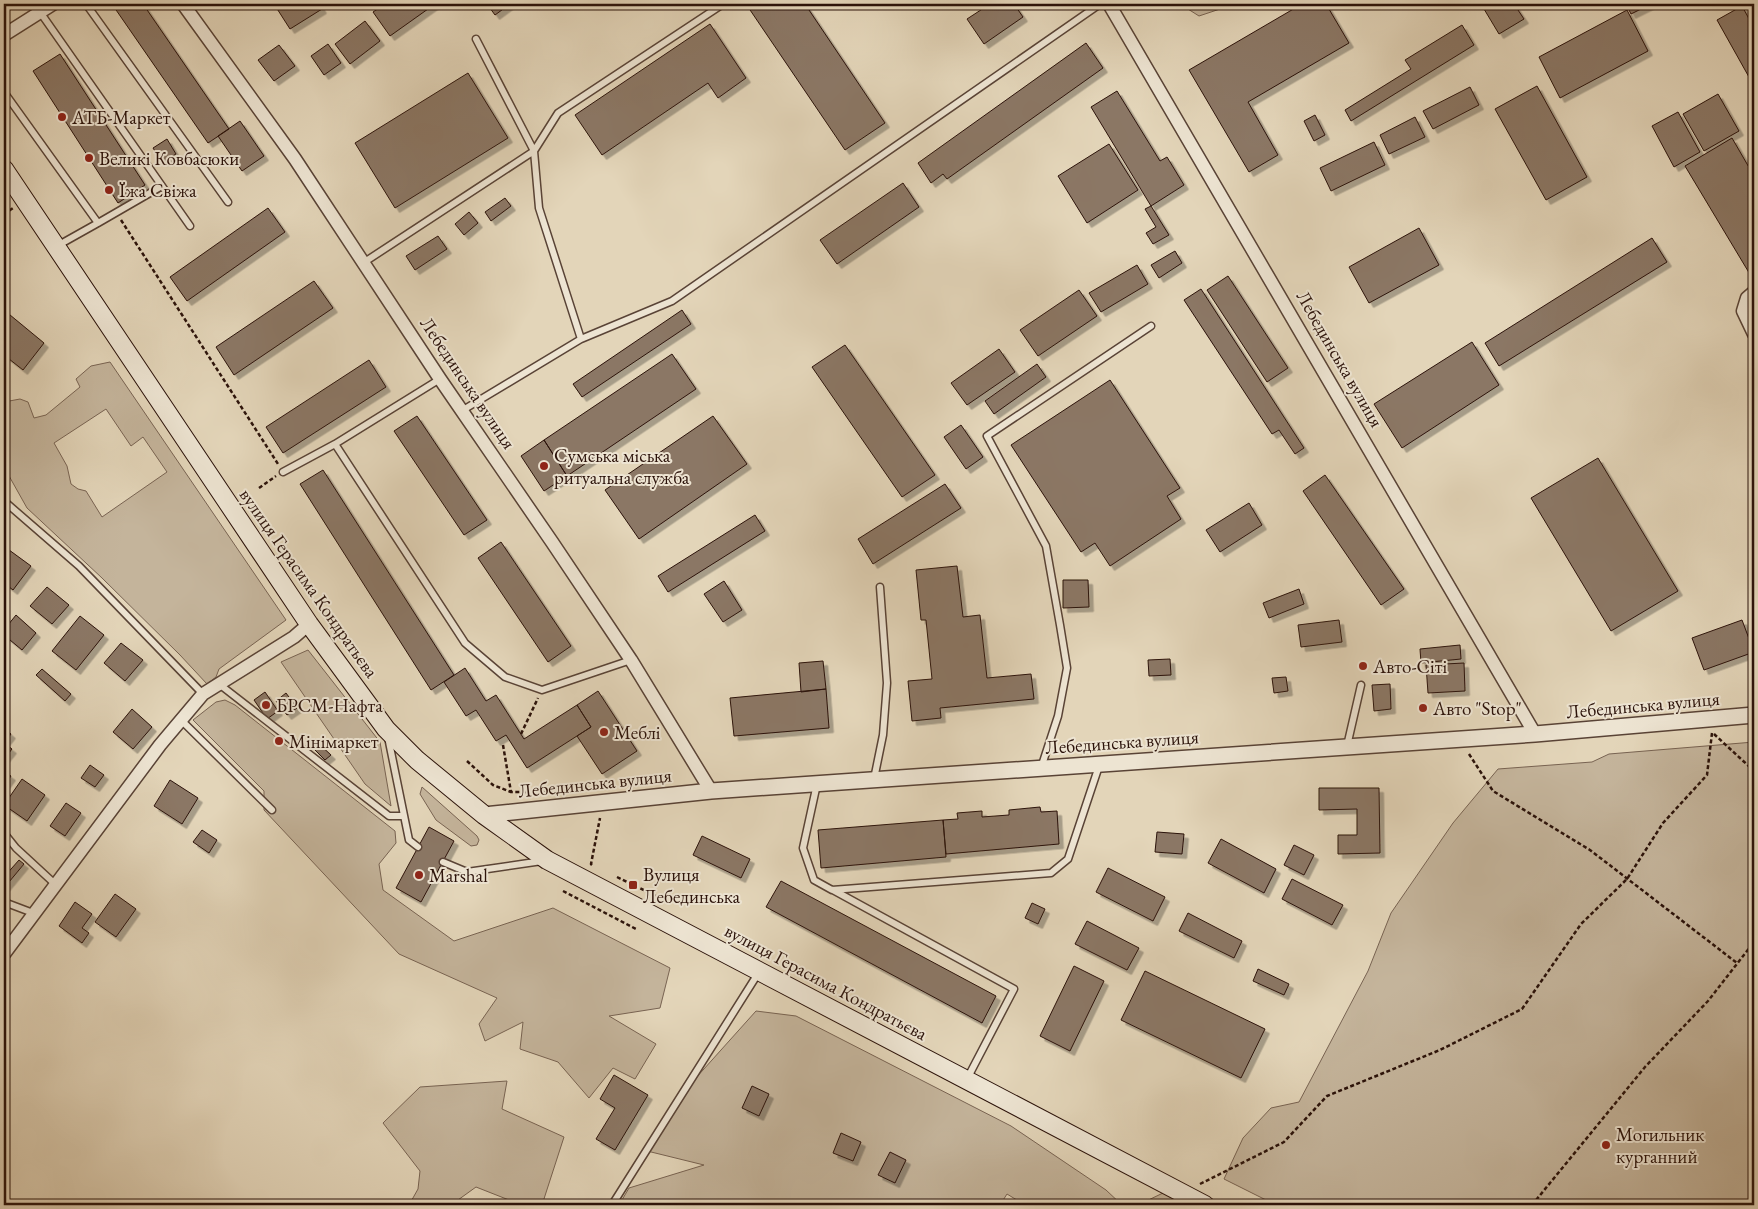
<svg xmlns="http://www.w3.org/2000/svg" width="1758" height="1209" font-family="'EB Garamond',serif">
<defs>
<filter id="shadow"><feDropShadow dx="4.5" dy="4.5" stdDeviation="0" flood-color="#0004"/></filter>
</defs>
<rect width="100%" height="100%" fill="#e3d5b9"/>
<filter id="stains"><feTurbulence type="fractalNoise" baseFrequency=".004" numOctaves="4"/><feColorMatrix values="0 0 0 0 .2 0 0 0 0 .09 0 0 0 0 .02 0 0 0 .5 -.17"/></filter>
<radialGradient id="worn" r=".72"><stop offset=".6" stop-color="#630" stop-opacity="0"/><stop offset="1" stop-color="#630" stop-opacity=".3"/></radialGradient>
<path fill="#c4b49b" stroke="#786352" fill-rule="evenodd" d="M1180,4H1235L1199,16Z
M110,362L286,620L219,669L216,677L207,684L180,655L102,578L27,508L4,467V402L20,399L28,402L34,418L46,415L80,387L76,379L91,366ZM106,409L131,446L143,437L167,472L102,517L86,491L78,489L71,484L67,466L54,443Z
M308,650L380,742L391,806L365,784L281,662Z
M225,700L235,705L395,831L396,843L379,864L383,890L454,941L553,908L670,968L660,1008L609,1016L656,1044L635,1079L613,1068L589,1098L558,1062L520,1049L523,1022L485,1041L479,1024L497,998L399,954L264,810V791L193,720L216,702Z
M1754,742V1205H1276L1224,1179L1243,1138L1271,1108L1299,1102L1368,971L1391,913L1453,823L1498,769L1592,762L1609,754Z
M422,787L477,836L479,840L477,845L471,846L436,820L420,794Z
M756,1011L796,1016L1011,1126L1106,1190L1122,1205H1025L1007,1194L1000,1205H619L629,1188L704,1165L643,1150L677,1099Z
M507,1081L502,1109L564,1137L542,1205L509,1200L476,1187L451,1205H409L418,1189L420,1171L383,1123L420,1087Z
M1163,1193L1187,1205H1138Z"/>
<path fill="#8b7765" stroke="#2b120a" filter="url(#shadow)" d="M119,4H143L229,129L208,143L114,7Z
M274,4H319L322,9L290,29Z
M385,4H435L390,36L373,12Z
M487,4H510L495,15Z
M746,4H805L885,123L845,150Z
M990,4H1014L1023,17L984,44L967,19Z
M1302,4H1326L1349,43L1248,102L1278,155L1249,172L1189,70Z
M1481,4H1514L1524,19L1499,34Z
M1626,4H1651L1631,14Z
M1742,6L1754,28V86L1717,20Z
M1627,10L1648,51L1560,98L1539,57Z
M365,21L380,41L350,64L335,44Z
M710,24L746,78L718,98L708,83L602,155L575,115Z
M1462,25L1474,45L1351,121L1345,110L1411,69L1405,60Z
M1086,43L1103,68L947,179L943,174L931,183L918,163Z
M328,44L341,63L324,75L311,56Z
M279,45L295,66L274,81L258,60Z
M60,54L145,185L118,203L33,71Z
M468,73L508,138L395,208L355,143Z
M1537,86L1587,177L1546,200L1495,109Z
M1470,87L1479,105L1433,129L1423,111Z
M1117,91L1160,161L1167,157L1184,185L1151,206L1091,107Z
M1718,94L1739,131L1704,151L1683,114Z
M1678,112L1700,152L1674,167L1652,126Z
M1315,115L1325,135L1314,141L1304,121Z
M1415,117L1425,137L1389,154L1380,135Z
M240,121L264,156L242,171L218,136Z
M1732,138L1754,176V274L1751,276L1685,166Z
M167,139L176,154L162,162L153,148Z
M1374,142L1385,165L1331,191L1320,168Z
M1109,144L1138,190L1087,223L1058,176Z
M903,183L919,207L837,264L820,240Z
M505,198L511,206L491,221L485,212Z
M1151,206L1169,235L1153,244L1146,233L1156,227L1145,209Z
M268,208L285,232L187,301L170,277Z
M469,212L478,223L464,235L455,224Z
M1419,228L1439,265L1369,303L1349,267Z
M438,236L447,249L415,270L406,256Z
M1652,238L1667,262L1499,366L1485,343Z
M1175,251L1182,263L1159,278L1151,265Z
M1137,265L1148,284L1101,312L1089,293Z
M1228,276L1288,368L1267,382L1207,290Z
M314,281L333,308L234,375L216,347Z
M1201,289L1304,448L1295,454L1279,430L1272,434L1184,300Z
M1079,290L1097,316L1038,356L1020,330Z
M4,310L44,343L23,370L4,355Z
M682,310L691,324L582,397L573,384Z
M1472,342L1499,385L1402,448L1374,404Z
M845,345L935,475L902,497L812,367Z
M999,349L1015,372L967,405L951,383Z
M672,354L696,389L567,476L544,440Z
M369,360L386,387L283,453L266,427Z
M1037,364L1046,377L994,414L985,401Z
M1110,380L1180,488L1167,496L1181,519L1110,566L1095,543L1081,552L1011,445Z
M417,416L487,520L464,535L394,431Z
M713,416L747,464L639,539L605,490Z
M961,425L983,457L966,469L944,437Z
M544,440L567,476L544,491L521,456Z
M1598,458L1678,591L1611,631L1531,498Z
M323,470L454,675L431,690L300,484Z
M1325,475L1404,589L1381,605L1303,491Z
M945,484L961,508L873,564L858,539Z
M1249,503L1262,525L1220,552L1206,530Z
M755,515L765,531L668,592L658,576Z
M501,542L571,646L548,662L478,558Z
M5,547L31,566L13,590L4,583Z
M957,566L963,617L980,615L987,678L1031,674L1034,699L940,708L941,718L912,721L908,681L932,679L926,620H921L916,570Z
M1063,580H1088L1089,607L1063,608Z
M724,581L742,610L723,622L704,594Z
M47,587L69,605L52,624L30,606Z
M1299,589L1304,604L1269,618L1263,603Z
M16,615L36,633L22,650L4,635V630Z
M80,616L104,635L76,670L52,651Z
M1339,620L1342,642L1301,647L1298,625Z
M1742,620L1754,652L1704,670L1692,638Z
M121,643L143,660L125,681L104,663Z
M1460,645L1461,659L1421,663L1420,649Z
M1170,659L1171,675L1149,676L1148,660Z
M823,661L826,689L801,692L799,663Z
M1464,663L1465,691L1428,693L1426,665Z
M465,668L486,701L496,695L524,739L577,705L591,727L527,768L506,735L496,741L476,710L466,716L444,682Z
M42,669L71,694L65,701L36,675Z
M1286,677L1288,691L1274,693L1272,678Z
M1390,684L1391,709L1374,711L1372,685Z
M826,689L829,728L734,736L730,698Z
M598,691L637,751L602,774L577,736L591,727L577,705Z
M265,692L278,711L267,719L254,700Z
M286,693L297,708L287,715L276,701Z
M132,709L152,727L133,749L113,732Z
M4,728L11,734L4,743L12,749L4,759Z
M319,744L331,755L325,760L314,749Z
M90,765L104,775L95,787L81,778Z
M4,771L11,776L4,786Z
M22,779L45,795L27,821L4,805Z
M170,780L198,798L182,824L154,806Z
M1319,788H1379L1380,853L1338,854V835H1357V809L1319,810Z
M66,803L81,813L65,836L50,826Z
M1040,807L1041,812L1057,811L1059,844L946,854L943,820L958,819L957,813L982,811V817L1009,815V810Z
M943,820L946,857L821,868L818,830Z
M429,827L454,841L421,902L396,888Z
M202,830L217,840L209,853L193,842Z
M1157,832L1184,834L1182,854L1155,852Z
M702,836L750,859L741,878L693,855Z
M1221,839L1276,869L1264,893L1208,863Z
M1294,845L1314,855L1304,875L1284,865Z
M19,860L24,864L4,888V877Z
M1108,868L1165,897L1153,921L1096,892Z
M1292,879L1343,905L1332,925L1282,899Z
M781,881L996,996L982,1023L766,907Z
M115,894L136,909L116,937L95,922Z
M75,902L92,914L82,928L89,933L82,943L59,926Z
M1032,903L1045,909L1038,924L1025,918Z
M1188,913L1242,941L1234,958L1179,931Z
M1087,921L1139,948L1127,970L1075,944Z
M1074,966L1104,981L1070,1051L1040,1036Z
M1258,969L1289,984L1284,995L1253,981Z
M1145,971L1265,1029L1241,1078L1121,1020Z
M614,1075L648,1095L615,1150L596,1139L615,1108L600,1099Z
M752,1086L769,1094L759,1116L742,1108Z
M841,1133L861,1142L853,1161L833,1153Z
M890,1152L906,1160L895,1183L878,1175Z"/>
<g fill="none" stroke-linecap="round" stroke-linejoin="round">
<defs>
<path id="service" d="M86,4L228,202
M40,12L190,226
M476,39L534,151L539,208L581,339
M4,92L98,223L57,246
M98,223L162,186
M363,263L534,151L558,113L723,4
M440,379L335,444L465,643L505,677L542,690L631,660
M463,410L581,339L672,301L1100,4
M283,472L335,444
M4,501L79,566L203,694
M219,684L389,816H403
M181,720L272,810
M388,737L409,840L418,847
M1347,746L1361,685
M1041,768L1058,716L1067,668L1060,625L1046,546L987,436L1151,326
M874,779L883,735L887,683L880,587
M817,784L803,848L814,880L832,890L1051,873L1068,859L1099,766
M4,833L16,848L55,884
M443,862L467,872L542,861
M833,890L1014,989L967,1079
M4,902L33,913
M4,935L13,941
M612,1205L759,972"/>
<path id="minor" d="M183,4L295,159L440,379L552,542L631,660L711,791
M1109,4L1535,734
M4,35L53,4
M1754,292L1747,298L1743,311L1754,334
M4,954L160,745L203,694L294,637L309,624"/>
<path id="tertiary" d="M484,815L711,791L1535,734L1754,715"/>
<path id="secondary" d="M4,169L309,624L386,729L417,760L484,815L547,860L1205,1205"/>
</defs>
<use href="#service" stroke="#594336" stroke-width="9"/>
<use href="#minor" stroke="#594336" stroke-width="15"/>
<use href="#tertiary" stroke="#594336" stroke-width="18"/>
<use href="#secondary" stroke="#2b120a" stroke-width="20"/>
<path stroke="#2b120a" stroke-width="2.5" stroke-dasharray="4 2.5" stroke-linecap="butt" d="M4,214L13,208
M121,220L278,464
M259,488L276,476
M521,734L538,698
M1714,734L1754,771
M503,745L511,792H552
M1469,754L1493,791L1590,850L1737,963
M467,761L493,785L511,792
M592,865L591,864L600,818
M617,877L660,898
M563,891L636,929
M1200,1184L1284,1142L1327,1096L1440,1050L1522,1009L1581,924L1627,879L1663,823L1707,775L1712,733
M1532,1205L1645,1067L1708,1001L1754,942"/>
<use href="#service" stroke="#ede4d2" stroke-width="6"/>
<use href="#minor" stroke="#ede4d2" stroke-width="12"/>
<use href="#tertiary" stroke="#ede4d2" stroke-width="15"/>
<use href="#secondary" stroke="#ede4d2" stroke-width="18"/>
</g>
<g fill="#8f2418" stroke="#ede4d2" stroke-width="2">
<circle cx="62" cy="117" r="5"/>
<circle cx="89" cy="158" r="5"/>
<circle cx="109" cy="190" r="5"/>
<circle cx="544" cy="466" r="5"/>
<circle cx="1363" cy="666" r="5"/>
<circle cx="266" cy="705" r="5"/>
<circle cx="1423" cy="708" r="5"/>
<circle cx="604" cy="732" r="5"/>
<circle cx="279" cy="741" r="5"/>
<circle cx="419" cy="875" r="5"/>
<rect x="628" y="880" width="10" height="10" rx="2.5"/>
<circle cx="1606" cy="1145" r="5"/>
</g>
<g text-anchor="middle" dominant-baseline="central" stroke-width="4" stroke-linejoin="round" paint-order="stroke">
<g font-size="19" fill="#2b120a" stroke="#ede4d2" text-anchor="start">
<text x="72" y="117">АТБ-Маркет</text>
<text x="99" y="158">Великі Ковбасюки</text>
<text x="119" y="190">Їжа Свіжа</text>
<text x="554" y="455">Сумська міська<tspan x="554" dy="22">ритуальна служба</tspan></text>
<text x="1373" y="666">Авто-Сіті</text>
<text x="276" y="705">БРСМ-Нафта</text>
<text x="1433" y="708">Авто "Stop"</text>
<text x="614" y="732">Меблі</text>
<text x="289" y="741">Мінімаркет</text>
<text x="643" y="874">Вулиця<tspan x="643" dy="22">Лебединська</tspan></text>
<text x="429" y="875">Marshal</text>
<text x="1616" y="1134">Могильник<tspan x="1616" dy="22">курганний</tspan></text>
</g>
<g font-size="19" fill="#2b120a" stroke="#ede4d2">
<text transform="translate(1340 359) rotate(60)">Лебединська вулиця</text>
<text transform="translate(468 383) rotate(56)">Лебединська вулиця</text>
<text transform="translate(309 583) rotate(55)">вулиця Герасима Кондратьєва</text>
<text transform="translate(1643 705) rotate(-5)">Лебединська вулиця</text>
<text transform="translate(1122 742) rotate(-4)">Лебединська вулиця</text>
<text transform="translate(595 783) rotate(-6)">Лебединська вулиця</text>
<text transform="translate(826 982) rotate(28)">вулиця Герасима Кондратьєва</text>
</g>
</g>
<rect width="1758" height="1209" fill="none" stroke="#e3d5b9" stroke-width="20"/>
<rect x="5" y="5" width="1748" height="1199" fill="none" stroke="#2b120a" stroke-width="2.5"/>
<rect x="10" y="10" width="1738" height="1189" fill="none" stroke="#2b120a"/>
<rect width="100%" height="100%" filter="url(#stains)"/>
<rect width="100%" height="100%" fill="url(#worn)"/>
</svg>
